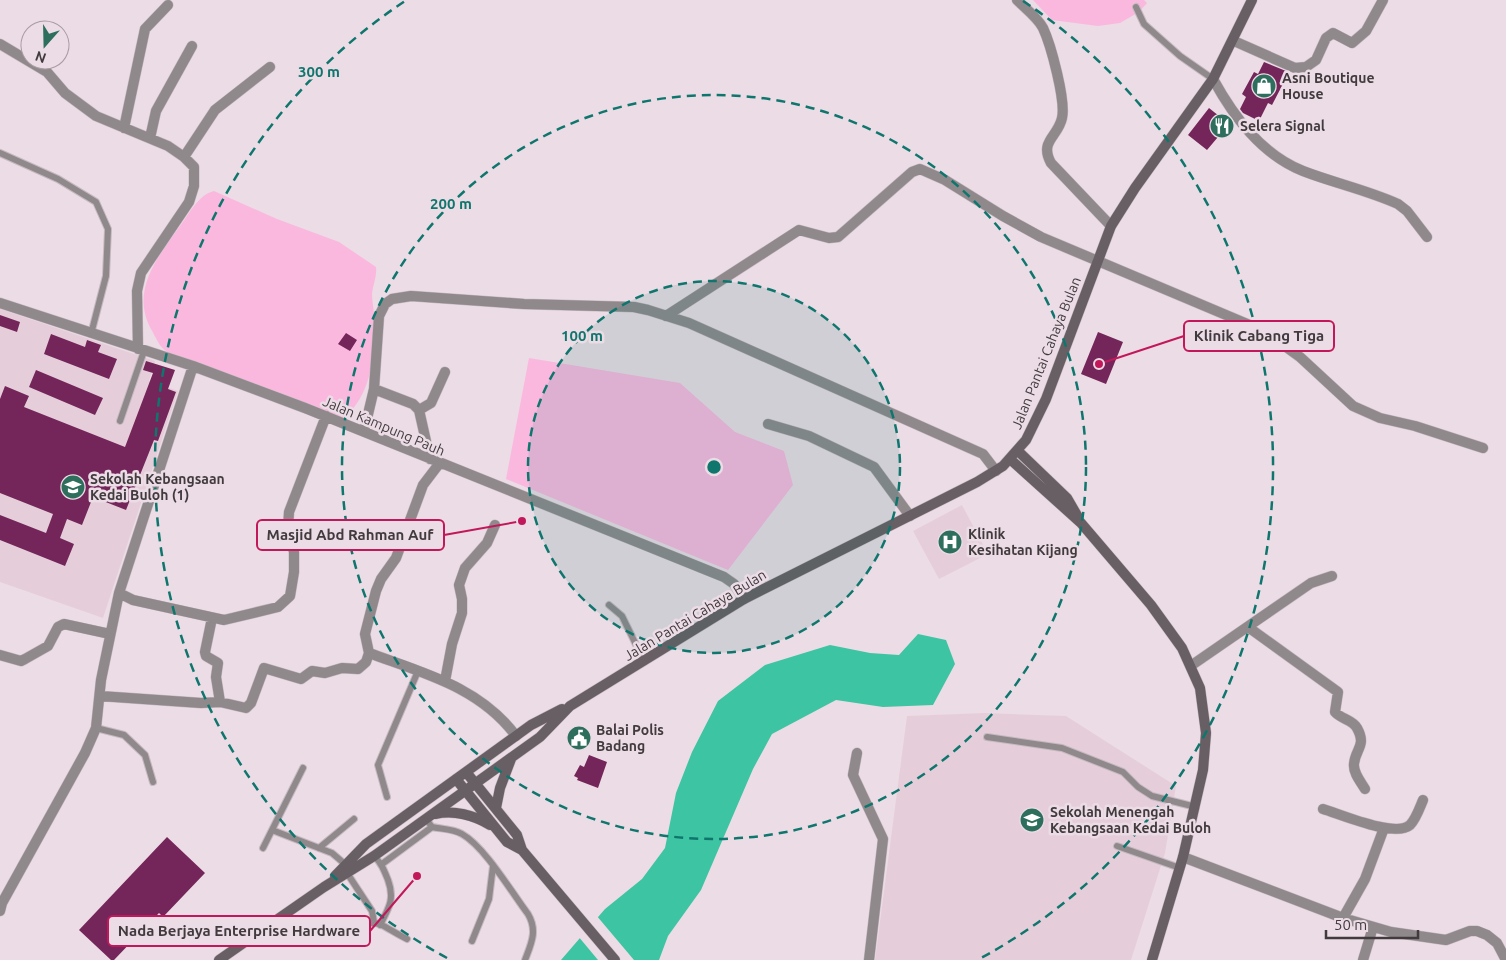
<svg xmlns="http://www.w3.org/2000/svg" width="1506" height="960" font-family="Ubuntu,sans-serif">
<rect width="100%" height="100%" fill="#ecdce5"/>
<path fill="#e5ceda" d="M0,309L155,361L149,381L178,391L103,618L0,582Z
M962,505L988,554L939,579L913,531Z
M984,713L1066,716L1176,786L1165,853L1131,960H875L907,716Z"/>
<path fill="#fab8de" d="M1033,0H1144L1147,3L1139,12L1120,23L1098,26L1052,20Z
M214,191L277,219L339,242L376,267C377,277 373,284 372,294C372,301 374,309 374,317C375,355 373,390 345,418L339,417L176,357C159,348 160,345 151,329C130,290 158,257 180,226C190,213 198,195 214,191Z
M529,358L680,383L735,432L784,451L793,485L728,570L506,479Z"/>
<path fill="#3dc4a2" d="M918,634L946,640L955,664L933,705L883,707L836,700L772,734L753,769L701,890L668,936L659,960H561L605,909L642,879L665,848L676,793L692,752L718,701L765,665L830,645L870,653L899,655Z"/>
<path fill="#ecdce5" d="M596,915L634,960H598L578,936Z"/>
<path fill="#74265a" d="M1264,62L1286,71L1283,76L1286,78L1272,105L1268,103L1259,121L1243,113L1240,109L1246,97L1242,94L1254,72L1258,74Z
M1209,108L1229,124L1207,150L1188,135Z
M0,315L20,322L17,332L0,326Z
M1098,332L1123,342L1106,384L1081,374Z
M346,333L357,340L350,351L338,344Z
M51,334L85,347L87,340L101,345L98,352L117,359L109,379L44,354Z
M146,361L175,370L168,389L176,392L158,441L154,440L126,510L93,497L82,525L67,519L60,538L74,544L65,566L0,540V515L46,533L53,514L0,493V399L5,386L29,396L24,407L125,447L153,373L143,370Z
M36,370L103,398L95,415L29,387Z
M589,755L607,762L598,788L577,780L578,778L574,776L580,765L584,767Z
M167,837L205,873L163,917L159,913L114,960H111L79,930Z"/>
<g fill="none" stroke-linecap="round" stroke-linejoin="round">
<defs>
<path id="lane" d="M1136,7L1144,24L1180,56L1213,79
M0,153L58,179L96,202L108,229L106,276L91,334
M120,421L144,351
M609,605L622,616L644,661
M96,728L124,735L145,755L153,782
M987,737L1062,748L1123,772L1138,787L1152,796L1196,807
M387,797L378,765L418,671
M426,819L432,827C442,829 454,829 462,834C485,847 512,893 528,914C538,931 531,944 525,960
M272,830L332,853L346,865
M1117,846L1180,868
M263,848L303,768
M319,848L354,819
M374,856C382,864 384,870 388,880C395,899 389,908 380,925
M382,864L432,827
M347,873L372,911L374,922
M348,939C375,912 377,924 407,939
M472,941L489,899L493,866"/>
<path id="street" d="M1017,0C1025,8 1038,18 1043,28C1051,45 1066,101 1062,118C1058,137 1039,141 1051,163L1111,226
M1234,41L1295,68L1306,67L1316,60L1326,38L1333,33L1352,43L1366,31L1383,0
M0,44L47,72L65,93L96,116L168,146L184,157L194,167V186L189,202L141,273L137,291L138,349
M1213,79C1234,117 1261,154 1303,171C1334,183 1367,190 1398,204L1407,211L1427,237
M124,128L145,29L168,5
M150,138L156,111L192,46
M184,157L215,110L270,67
M0,303L193,366L305,408L724,577L734,584L744,599
M666,316L799,230L829,238L838,237L912,172L920,169L945,180L1003,216L1041,237L1264,331L1300,357L1353,406L1380,418L1415,426L1483,448
M374,389L413,404L419,410L430,459
M419,410L431,403L445,372
M768,424L809,436L874,467L910,516
M364,431L374,389L379,316L385,304L392,299L411,296L524,304L634,307L648,310L689,323L974,450L983,454L996,471
M119,593L133,600L224,620L278,607L290,596L294,572V552L288,528L289,512L326,416
M212,618L205,652L206,656L218,663L216,677L220,702
M1248,627L1338,692L1335,712C1341,719 1353,720 1357,728C1367,746 1355,749 1354,764C1353,773 1361,782 1365,789
M369,653C423,673 480,687 516,736
M0,655L21,661L25,659L48,646L58,627L64,624L110,634
M1192,665L1311,583L1332,576
M445,681L452,644L462,613V599L459,585L465,568L487,543L495,525
M100,696L201,703L220,702L246,708L251,703L264,668L301,679L312,671L325,673L342,668L358,669L366,662L369,653L365,634L376,591L381,579L396,558L423,485L439,464
M857,753L853,775L883,839L869,960
M1323,809C1340,814 1395,838 1410,825C1416,819 1420,807 1423,800
M1183,857L1343,918L1391,932L1446,940L1470,931H1477L1487,935L1497,943L1506,960
M0,911L2,903L85,753L96,728L101,680L119,593L193,366
M1343,918L1365,879L1384,828
M1363,960L1373,927"/>
<path id="secondary" d="M1018,451L1067,498L1078,517
M1010,459L1081,523L1151,605L1182,648L1200,688L1206,733L1203,770L1183,857L1152,960
M466,772L517,835L522,850
M456,779L507,842L522,850L615,960
M496,808L500,788L511,759
M435,814C454,810 474,815 490,825
M335,876L366,844L531,725L562,709
M219,960L324,887L374,856L540,737L570,706L744,599L977,482L1003,466L1026,440L1046,399L1111,226L1135,188L1213,79L1252,0"/>
</defs>
<use href="#lane" stroke="#c6b9c0" stroke-width="8"/>
<use href="#street" stroke="#c6b9c0" stroke-width="11"/>
<use href="#secondary" stroke="#c6b9c0" stroke-width="11"/>
<use href="#lane" stroke="#8f898c" stroke-width="6"/>
<use href="#street" stroke="#8f898c" stroke-width="10"/>
<use href="#secondary" stroke="#685f64" stroke-width="10"/>
</g>
<circle cx="714" cy="467" r="186" fill="#0f766e" fill-opacity=".12"/>
<g fill="none" stroke="#0f766e" stroke-width="2.5" stroke-dasharray="9 6">
<circle cx="714" cy="467" r="186"/>
<circle cx="714" cy="467" r="372"/>
<path d="M447 958A559 559 0 0 1 405 1M1023 1A559 559 0 0 1 981 958"/>
</g>
<defs>
<symbol id="shop-disc" viewBox="-11 -11 22 22"><circle r="9.5" fill="#2e6e5c" stroke="#ecdce5"/><path d="M-5-2.5h2.3a2.7 3.5 0 0 1 5.4 0H5L5.5 6h-11ZM-1.5-2.5h3a1.5 2.3 0 0 0-3 0Z" fill="#fff"/></symbol>
<symbol id="restaurant-disc" viewBox="-11 -11 22 22"><circle r="9.5" fill="#2e6e5c" stroke="#ecdce5"/><path d="M-5-6h1v4h1v-4h1v4h1v-4h1v5L-1.5 .5V6h-2V.5L-5-1ZM5-6V6H3V1.5H1.5Q1.5-4 5-6Z" fill="#fff"/></symbol>
<symbol id="school-disc" viewBox="-11 -11 22 22"><circle r="9.5" fill="#2e6e5c" stroke="#ecdce5"/><path d="M0-5L7-2L0 1L-7-2ZM-4 1L0 2.5L4 1V4Q0 6-4 4Z" fill="#fff"/></symbol>
<symbol id="hospital-disc" viewBox="-11 -11 22 22"><circle r="9.5" fill="#2e6e5c" stroke="#ecdce5"/><path d="M-5-5h3v3.5h4V-5h3V5h-3V1.5h-4V5h-3Z" fill="#fff"/></symbol>
<symbol id="civic-disc" viewBox="-11 -11 22 22"><circle r="9.5" fill="#2e6e5c" stroke="#ecdce5"/><path d="M-.6-6.5H3V-4.5H.6V-3L4-1V1h2V6H-6V1h2V-1L-.6-3ZM-1.2 2.5V6h2.4V2.5Z" fill="#fff"/></symbol>
</defs>
<g fill-rule="evenodd">
<use href="#shop-disc" x="1250" y="72" width="28" height="28"/>
<use href="#restaurant-disc" x="1208" y="112" width="28" height="28"/>
<use href="#school-disc" x="59" y="473" width="28" height="28"/>
<use href="#hospital-disc" x="936" y="528" width="28" height="28"/>
<use href="#civic-disc" x="565" y="724" width="28" height="28"/>
<use href="#school-disc" x="1018" y="806" width="28" height="28"/>
</g>
<g text-anchor="middle" dominant-baseline="central" stroke-width="5" stroke-linejoin="round" paint-order="stroke">
<g font-size="14" font-weight="bold" fill="#413b3e" stroke="#ecdce5" text-anchor="start">
<text x="1282" y="78">Asni Boutique<tspan x="1282" dy="16">House</tspan></text>
<text x="1240" y="126">Selera Signal</text>
<text x="90" y="479">Sekolah Kebangsaan<tspan x="90" dy="16">Kedai Buloh (1)</tspan></text>
<text x="968" y="534">Klinik<tspan x="968" dy="16">Kesihatan Kijang</tspan></text>
<text x="596" y="730">Balai Polis<tspan x="596" dy="16">Badang</tspan></text>
<text x="1050" y="812">Sekolah Menengah<tspan x="1050" dy="16">Kebangsaan Kedai Buloh</tspan></text>
</g>
<g font-size="14" fill="#413b3e" stroke="#ecdce5">
<text transform="translate(1046 353) rotate(-68)">Jalan Pantai Cahaya Bulan</text>
<text transform="translate(384 426) rotate(23)">Jalan Kampung Pauh</text>
<text transform="translate(695 615) rotate(-31)">Jalan Pantai Cahaya Bulan</text>
</g>
</g>
<circle cx="714" cy="467" r="8" fill="#0f766e" stroke="#ecdce5" stroke-width="2.5"/>
<g font-size="15" text-anchor="middle" font-weight="bold" fill="#0f766e" stroke="#ecdce5" stroke-width="5" stroke-linejoin="round" paint-order="stroke">
<text x="319" y="77">300 m</text>
<text x="451" y="209">200 m</text>
<text x="582" y="341">100 m</text>
</g>
<path fill="none" stroke="#c2185b" stroke-width="2" d="M1099 364L1184 336M522 521L444 535M417 876L370 931"/>
<g fill="#c2185b" stroke="#ecdce5" stroke-width="2">
<circle cx="1099" cy="364" r="5"/>
<circle cx="522" cy="521" r="5"/>
<circle cx="417" cy="876" r="5"/>
</g>
<g fill="#ecdce5" stroke="#c2185b" stroke-width="2">
<rect x="1184" y="321" width="150" height="30" rx="5"/>
<rect x="257" y="520" width="187" height="30" rx="5"/>
<rect x="108" y="916" width="262" height="30" rx="5"/>
</g>
<g font-size="15" text-anchor="middle" font-weight="bold" fill="#413b3e">
<text x="1259" y="341">Klinik Cabang Tiga</text>
<text x="350" y="540">Masjid Abd Rahman Auf</text>
<text x="239" y="936">Nada Berjaya Enterprise Hardware</text>
</g>
<g transform="translate(45 45) rotate(200)"><circle r="24" fill="#ecdce5" stroke="#a89ca2"/>
<path d="M0-4L9 19L0 12L-9 19Z" fill="#2e6e5c"/>
<text y="-8" font-size="14" font-weight="bold" text-anchor="middle" fill="#413b3e">N</text>
</g>
<path d="M1326 930v8h92v-8" fill="none" stroke="#413b3e" stroke-width="2.5"/>
<text x="1334" y="930" font-size="15" fill="#413b3e" stroke="#ecdce5" stroke-width="4" paint-order="stroke">50 m</text>
</svg>
